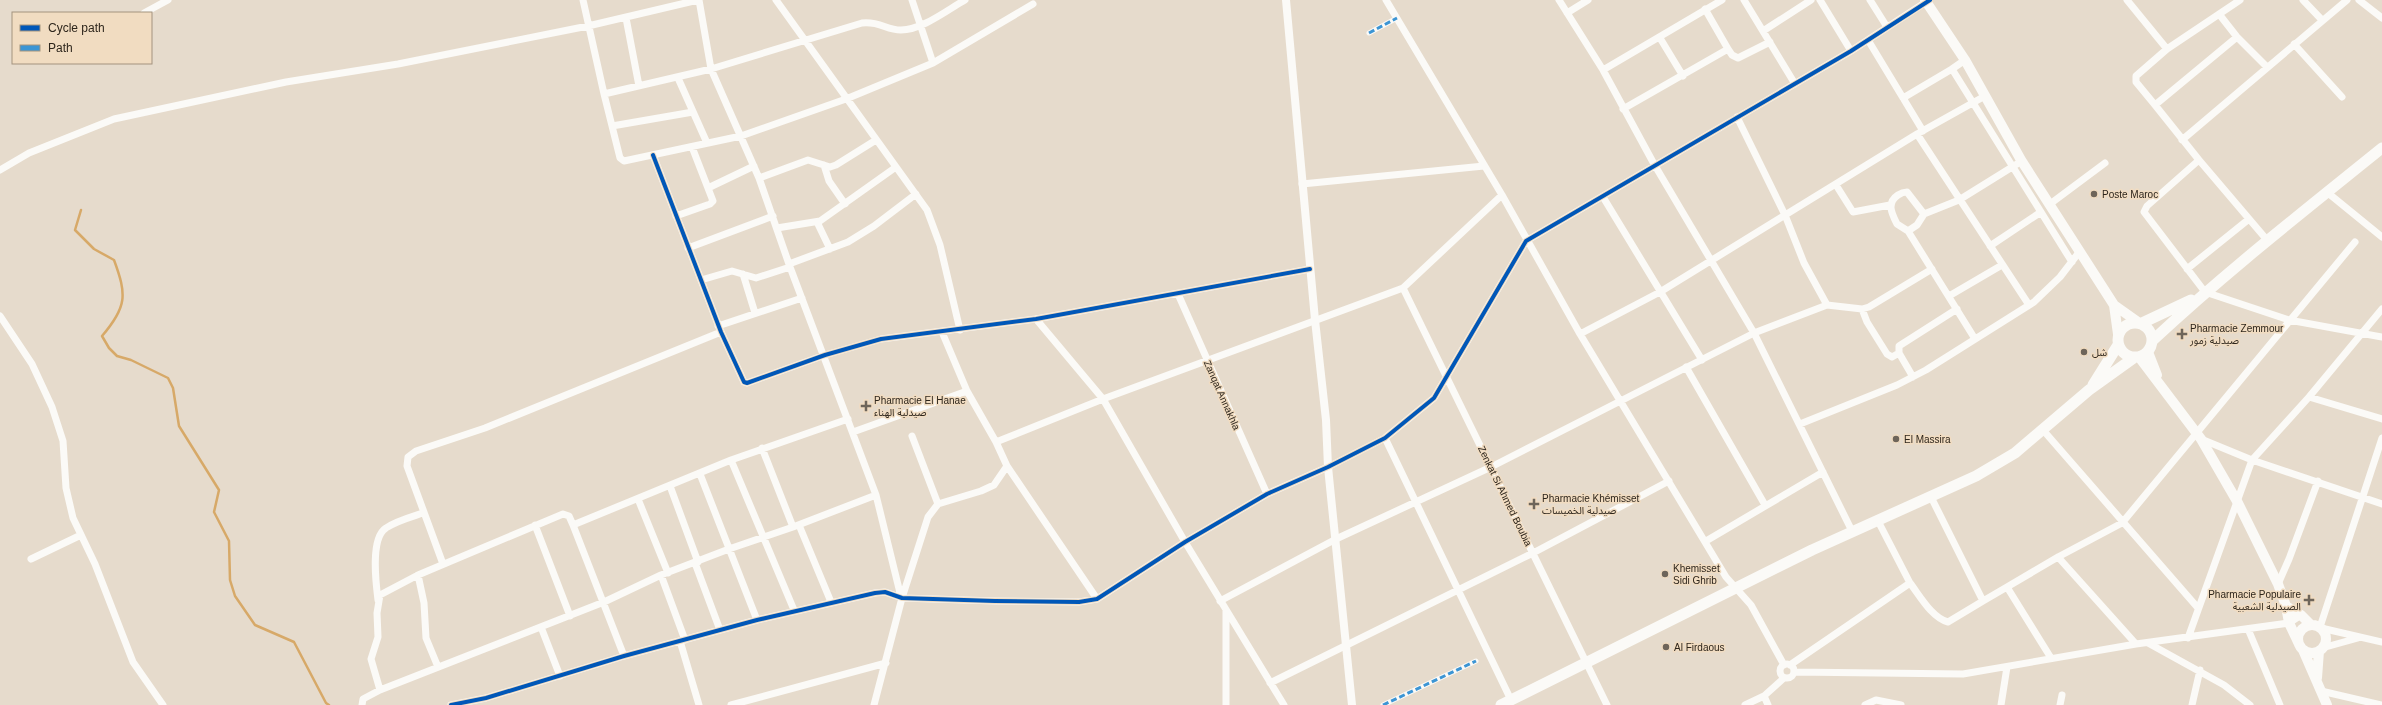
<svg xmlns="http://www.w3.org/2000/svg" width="2382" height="705" font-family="Arial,'Noto Sans Arabic',sans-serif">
<rect width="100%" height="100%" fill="#e6dbcc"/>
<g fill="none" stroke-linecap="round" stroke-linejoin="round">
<path stroke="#d7a968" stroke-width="2.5" d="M81,210L75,230L94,249L114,260C127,295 127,307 102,336L109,348L117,356L131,360L168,378L173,388L179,426L219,490L214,512L229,541L230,580L235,596L255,625L294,642L326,703L329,705"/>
<path stroke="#fbfaf7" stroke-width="5" d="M1369,33L1397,18
M1383,705L1476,661"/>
<path stroke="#fbfaf7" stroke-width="7" d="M583,0L604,94L620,158L624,161L741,136L846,99L933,63L1033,4
M699,0L711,69L759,178L790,267L876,495L901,597
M776,0L927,210L940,245L960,330
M912,0L933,63
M1386,0L1502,195L1580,334L1726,577L1751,605L1784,665
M1559,0L1603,70L1654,164L1754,333L1852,531
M1744,0L1795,84
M1820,0L1851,51
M1870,0L1887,27
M2127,0L2167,49
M2303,0L2322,20
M2359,0L2382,18
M1705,9L1728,49
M144,13L168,0
M1567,13L1588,0
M2219,14L2237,37L2267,67
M626,18L639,86
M1763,31L1811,0
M2237,37L2155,105L2199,160L2267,240
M1660,38L1683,76
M1868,40L1923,131
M2294,44L2342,97
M1965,60L1952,69L2072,262
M1603,70L1722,0
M678,78L707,143
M604,94L711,69L862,23C880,21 886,30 901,30C922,30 947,10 965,0
M1903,98L1952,69
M2155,105L2136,82V76L2167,49L2240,0
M1623,109L1728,49L1732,55L1738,58L1770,42
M1737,117L1785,215L1804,263L1827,305
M612,126L693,112
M1917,134L2029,305
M2182,140L2347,0
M653,155L721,332L744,382L747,383L825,355L881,339L1036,319L1310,269
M2199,160L2147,206L2144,212L2205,292L2289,320L2382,337
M824,165L829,181L845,204
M0,170L29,153L114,119L286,82L398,64L588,26L698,0
M759,178L808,160L830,167L836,165L876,140
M1302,184L1484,166
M1836,185L1853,212L1890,205
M708,188L754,166
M2328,193L2382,237
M1603,197L1702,360
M2050,204L2105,163
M1924,214L1907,192C1903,192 1901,193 1898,195C1886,203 1892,214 1897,224L1908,231L1975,339
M676,216L710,204L713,201L692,147
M817,222L830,249
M777,228L820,221L896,167
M1908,231L1917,225L1924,214L1959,200L2017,164
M1990,246L2041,212
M688,248L773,216
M789,264L848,242L874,226L916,194
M2187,269L2249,219
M743,274L755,313
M701,280L732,271L756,278L790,267
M1403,288L1607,705
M1178,294L1267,494
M1949,296L2002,265
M1862,309L1867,322L1887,354L1892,357L1899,353
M0,316L32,364L52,407L63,441L66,488L73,518L95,564L133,662L163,705
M1036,319L1103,399L1185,542L1284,705
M718,326L802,298
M942,332L967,391L996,442
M1580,334L1660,292L1917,134L1985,96
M1686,367L1765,505
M1913,377L1899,353V346L1957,309
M2309,397L2382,419
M1800,424L1897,385L1926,370L2034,302L2060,277L2080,251
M2043,430L2198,608
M853,432L967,391
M912,436L938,504
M1385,438L1511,700
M2201,439L2252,460L2382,504
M762,448L793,527
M731,460L794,610
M1007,466L1097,599
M700,474L757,620
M670,486L698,562
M638,499L668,573
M535,525L570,616
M573,525L731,460L848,419
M799,525L831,602
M1706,541L1823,472
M2058,557L2136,644
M31,559L81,535
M695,563L720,630
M443,564L407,466L408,457L416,451L485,428L721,332
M418,575L424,603L426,638L438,667
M661,575L685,640
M1910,583C1920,596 1932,618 1948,622L1983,601L1931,497
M2278,584L2289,559L2318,481
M2007,587L2058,557L2122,523L2355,242
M378,600C376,584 370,538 386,528C396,521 411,517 423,513
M1220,601L1336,539L1491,467L1754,333L1827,305L1862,309L1869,307L1932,269
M1983,601L2007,587L2051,658
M541,627L560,676
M2320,627L2382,438
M2321,628L2382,642
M2248,629L2280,705
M2188,638L2252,460L2309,397L2382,309
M680,641L699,705
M2148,643L2224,685L2250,705
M2322,648L2358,638
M1780 671a7 7 0 1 1 14 0a7 7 0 1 1-14 0Z
M1790,665L1910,583L1877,519
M1794,672L1963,674L2136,644L2289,623L2301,615
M1270,683L1533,553L1669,481
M380,690L371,659L378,637L377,613L380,595L418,575L563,514L569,516L573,525L624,656
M2321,691L2381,705
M1764,696L1768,705
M362,705L363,699L380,690L604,602L661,575L729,549L793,527L876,495
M451,705L486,698L624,656L757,620L875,593L885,592L902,598L995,601L1079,602L1097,599L1185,542L1267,494L1328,467L1385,438L1434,398L1526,241L1851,51L1929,0
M731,705L886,663
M874,705L902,598L928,517L938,504L981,491L994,485L1007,466L996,442L1103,399L1403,288L1502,195
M1226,705V611
M1745,705L1764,696L1784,678
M1865,705L1876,700L1901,705
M2001,705L2007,667
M2060,705L2062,695
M2192,705L2200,670"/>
<path stroke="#fbfaf7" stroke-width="8" d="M1286,0L1315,320L1326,420L1328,467L1352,705"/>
<path stroke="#fbfaf7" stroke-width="10" d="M1925,0L1965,60L2021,160L2114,305L2138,322
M2114,305L2118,334
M2148,352L2157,375
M2139,357L2201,439L2238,503L2278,584L2286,606L2289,623L2299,644
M2286,606L2301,615L2311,625
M2298 639a14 14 0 1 1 28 0a14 14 0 1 1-28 0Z
M2303,650L2327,705
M2317,678L2319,651"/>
<path stroke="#fbfaf7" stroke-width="11" d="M2118 340a17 17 0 1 1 34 0a17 17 0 1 1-34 0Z
M2142,323L2191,300
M2152,341C2226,272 2304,211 2382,148
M2093,385L2118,345
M1501,705L1812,550L1976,476L2015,453L2089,390L2135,357"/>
<path stroke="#3c95d4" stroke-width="3" stroke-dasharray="6 3" stroke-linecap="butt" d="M1369,33L1397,18
M1383,705L1476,661"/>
<defs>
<path id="cycleway" d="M653,155L721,332L744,382L747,383L825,355L881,339L1036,319L1310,269
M451,705L486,698L624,656L757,620L875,593L885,592L902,598L995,601L1079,602L1097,599L1185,542L1267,494L1328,467L1385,438L1434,398L1526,241L1851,51L1930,0"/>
</defs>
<use href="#cycleway" stroke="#f1dcc1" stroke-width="6"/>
<use href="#cycleway" stroke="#0057b8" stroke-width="4"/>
</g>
<g fill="#6e655a" stroke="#f1dcc1" stroke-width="1.5">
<circle cx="2094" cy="194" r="4"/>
<path d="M2180 328h4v4h4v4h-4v4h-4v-4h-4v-4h4z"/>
<circle cx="2084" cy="352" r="4"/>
<path d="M864 400h4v4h4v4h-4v4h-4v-4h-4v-4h4z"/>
<circle cx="1896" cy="439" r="4"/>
<path d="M1532 498h4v4h4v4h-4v4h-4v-4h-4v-4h4z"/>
<circle cx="1665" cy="574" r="4"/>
<path d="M2307 594h4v4h4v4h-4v4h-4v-4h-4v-4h4z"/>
<circle cx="1666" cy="647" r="4"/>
</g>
<g text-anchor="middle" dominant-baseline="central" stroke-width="3" stroke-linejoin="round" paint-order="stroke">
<g font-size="10" fill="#2e261c" stroke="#f1dcc1" text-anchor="start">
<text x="2102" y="194">Poste Maroc</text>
<text x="2190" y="328">Pharmacie Zemmour<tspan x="2190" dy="12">صيدلية زمور</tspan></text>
<text x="2092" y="352">شل</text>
<text x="874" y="400">Pharmacie El Hanae<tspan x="874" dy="12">صيدلية الهناء</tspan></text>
<text x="1904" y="439">El Massira</text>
<text x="1542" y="498">Pharmacie Khémisset<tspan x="1542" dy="12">صيدلية الخميسات</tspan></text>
<text x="1673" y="568">Khemisset<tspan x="1673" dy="12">Sidi Ghrib</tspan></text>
<text x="2301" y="594" text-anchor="end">Pharmacie Populaire<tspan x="2301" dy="12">الصيدلية الشعبية</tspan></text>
<text x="1674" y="647">Al Firdaous</text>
</g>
<g font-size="10" fill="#2e261c" stroke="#f1dcc1">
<text transform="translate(1222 395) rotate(66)">Zanqat Annakhla</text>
<text transform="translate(1505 496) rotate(64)">Zenkat Si Ahmed Boubia</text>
</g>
</g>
<rect x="12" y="12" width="140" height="52" fill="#f1dcc1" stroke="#a3937f"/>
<rect x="20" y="25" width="20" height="6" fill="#0057b8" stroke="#a3937f"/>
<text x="48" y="32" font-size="12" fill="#2e261c">Cycle path</text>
<rect x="20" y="45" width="20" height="6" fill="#3c95d4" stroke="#a3937f"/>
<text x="48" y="52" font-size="12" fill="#2e261c">Path</text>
</svg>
